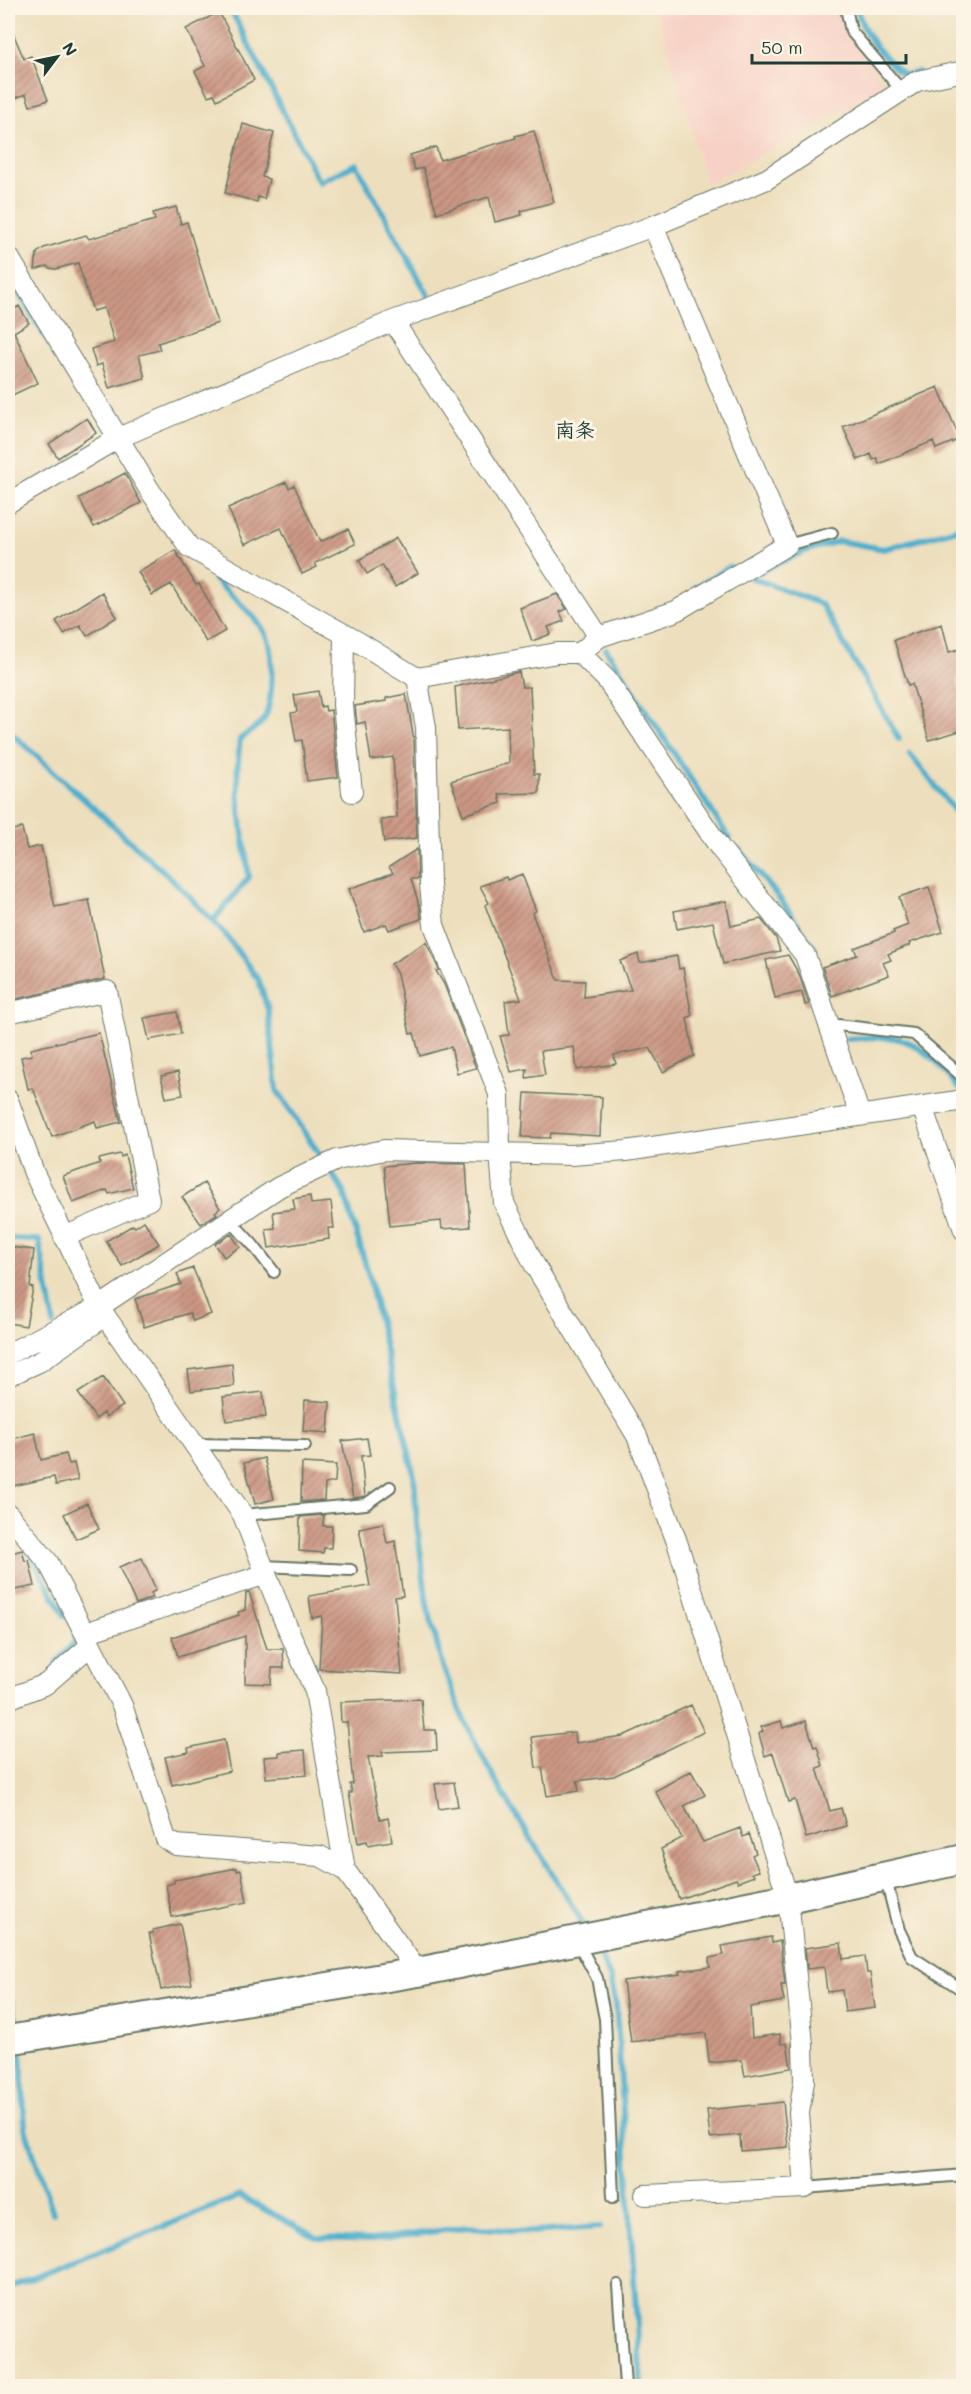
<svg xmlns="http://www.w3.org/2000/svg" width="971" height="2394" font-family="Mali,'Klee One',sans-serif">
<defs>
<pattern id="building-hatch" width="6" height="6" patternUnits="userSpaceOnUse" patternTransform="scale(1.5)"><rect width="6" height="6" fill="#cd9885"/><path d="M-1 1l2-2M0 6l6-6M5 7l2-2" fill="none" stroke="#a67d6e"/></pattern>
</defs>
<rect width="100%" height="100%" fill="#fcf5e5"/>
<filter id="ink" filterUnits="userSpaceOnUse"><feTurbulence type="fractalNoise" baseFrequency=".0167" numOctaves="2"/><feDisplacementMap in="SourceGraphic" scale="12" xChannelSelector="R" yChannelSelector="G"/><feConvolveMatrix kernelMatrix="1 2 1 2 8 2 1 2 1" color-interpolation-filters="sRGB"/></filter>
<filter id="wash" filterUnits="userSpaceOnUse"><feTurbulence type="fractalNoise" baseFrequency=".008" numOctaves="4" result="noise"/><feDisplacementMap in="SourceGraphic" scale="24" xChannelSelector="R" yChannelSelector="G"/><feGaussianBlur stdDeviation="1.35" result="paint"/><feColorMatrix in="noise" values="0 0 0 0 0 0 0 0 0 0 0 0 0 0 0 0 0 1.4 0 .05"/><feComposite in="paint" operator="in"/></filter>
<g filter="url(#wash)">
<rect width="100%" height="100%" fill="#eddfbd"/>
<path fill="#f7d1c6" d="M656,8H838L843,29L886,85L707,185Z"/>
<g fill="none" stroke-linecap="round" stroke-linejoin="round">
<path stroke="#4eafcd" stroke-width="6" d="M230,8L319,182L356,164L430,299
M857,8C863,35 883,58 904,75L918,72
M961,8V54
M963,84L964,85
M8,276L77,388
M761,571L804,551L839,541L884,549L964,527
M750,577L821,604L899,739
M695,588L730,567
M606,649L729,838
M8,730L177,884L225,934L259,981L268,1010L277,1090L344,1192L369,1276L414,1476L417,1524L427,1604L442,1664L463,1718L496,1782L587,1930
M910,754L964,823
M739,849L780,899L815,949
M213,921L249,877C243,831 233,786 240,739C247,734 256,728 262,722C274,707 274,651 266,635C255,614 232,597 215,580
M847,1039C862,1038 879,1036 894,1038C921,1042 944,1068 959,1088
M8,1239L39,1240L54,1324
M29,1552L65,1616
M57,1663L78,1638L75,1633
M8,1727L12,1717
M595,1944L610,1977L616,2004L641,2386
M8,1991L17,2022
M21,2054L25,2128L53,2213
M8,2288L240,2196L317,2238L372,2240L467,2227L532,2232L600,2227"/>
</g>
<g id="blocks">
<path fill="url(#building-hatch)" d="M219,12L254,80L217,100L214,94L208,96L195,71L205,66L186,29Z
M8,21L24,59L31,56L48,100L30,106L26,94L8,101Z
M243,124L274,133L262,177L269,179L264,199L258,197L257,202L225,193Z
M534,131L554,202L521,211L522,215L495,222L489,197L437,213L423,168L415,170L410,155L436,147L440,160L516,138L515,136Z
M176,207L181,224L187,222L218,323L158,343L160,350L139,355L145,378L109,388L102,364L96,366L91,349L114,342L104,308L93,311L78,263L56,269L49,268L47,266L35,270L37,253L44,248L86,235L89,239L155,220L153,213Z
M19,306L29,323L14,332L38,383L8,397V313Z
M938,387L960,439L936,449L933,441L879,464L877,458L873,460L871,454L858,460L843,427Z
M87,418L96,433L58,458L49,444Z
M125,473L141,503L94,527L79,498Z
M286,482L289,488L294,485L320,542L348,529L355,544L315,563L317,567L302,574L281,528L244,545L228,508Z
M396,538L418,573L395,587L382,565L367,574L359,560Z
M175,550L196,585L199,584L225,631L206,642L171,584L152,595L138,572Z
M102,592L117,617L87,636L80,625L64,634L56,621Z
M557,594L567,609L560,612L564,621L548,627L551,634L532,641L520,608Z
M942,624L949,652L960,649L963,661V677L957,679L963,699V730L929,740L912,684L908,685L894,640Z
M519,672L522,687H530L534,774H539V793L499,794L501,803L463,815L451,781L509,763L508,727L458,730L455,687Z
M318,691L321,707L325,706L326,711L331,710L338,777L307,781L302,740L296,741L291,713L297,712L294,695Z
M406,694L414,740L417,838L384,842L381,820L397,818L393,757L371,760L365,722L357,724L355,706L386,701V698Z
M22,828L27,849L41,846L55,907L89,900L105,979L8,1001V831Z
M417,849L418,879H411L420,908L421,919L389,930L386,924L364,932L349,889L393,873L389,867Z
M522,874L536,911L532,913L558,980L585,981L584,997L631,990L620,961L638,954L640,963L677,956L679,969L683,968L692,1016L687,1018L694,1056L663,1072L650,1048L614,1055L616,1064L577,1070L574,1047L541,1051L545,1075L526,1078L527,1069L511,1072L500,1036L509,1035L505,1001L521,999L485,905L489,903L480,886L506,877L507,880Z
M929,887L943,932L909,943L910,945L888,954L891,960L883,963L889,975L832,996L822,967L857,955L854,948L894,933L893,931L908,925L899,897Z
M726,901L731,926L761,919L776,938L780,951L723,964L713,922L677,929L674,911Z
M426,942L436,963L439,970L436,971L444,984L476,1068L457,1073L451,1047L420,1056L414,1033L410,1034L397,974L391,964Z
M788,955L799,974L809,1004L805,1005L802,992L775,998L766,960Z
M177,1012L181,1034L149,1040L144,1018Z
M99,1033L121,1122L97,1128L95,1121L52,1137L33,1088L28,1089L21,1057L32,1055L31,1049Z
M178,1072L183,1095L166,1098L161,1076Z
M525,1093L602,1097L600,1136L551,1133L550,1138L522,1137Z
M120,1154L121,1157L125,1155L133,1188L109,1194L107,1190L73,1203L63,1176L100,1163L99,1159Z
M416,1163L466,1164L470,1227L442,1229L441,1221L390,1226L384,1166Z
M204,1183L220,1208L215,1212L217,1214L201,1224L182,1197Z
M310,1196L311,1204L331,1202L334,1228H328L329,1239L269,1248L266,1229L275,1228L273,1212L295,1209L293,1199Z
M144,1221L159,1244L122,1266L106,1241L133,1225L135,1227Z
M231,1234L240,1247L224,1257L215,1244Z
M11,1247L34,1250L30,1287L33,1288L26,1326L8,1323V1269Z
M193,1268L211,1314L193,1321L190,1313L144,1327L135,1299L181,1284L177,1274Z
M232,1364L234,1386L191,1391L188,1370Z
M103,1377L123,1406L106,1417L104,1413L96,1419L78,1393Z
M263,1392L266,1417L226,1421L223,1397Z
M305,1400L330,1402L328,1433L303,1431Z
M35,1433L41,1460L66,1454L69,1464L74,1463L78,1480L56,1485L54,1477L8,1487V1440Z
M367,1438L370,1455L361,1456L365,1496L353,1498L342,1441Z
M264,1458L274,1499L255,1504L244,1463Z
M302,1463L336,1465L335,1482L325,1484L324,1500L301,1502Z
M87,1503L99,1529L76,1539L64,1514Z
M324,1515L323,1526H332L331,1548H324L323,1553L299,1551L300,1517Z
M383,1523L387,1543L395,1541L403,1596L395,1597L402,1674L319,1669L322,1616L312,1618L309,1596L370,1586L359,1528Z
M22,1550L25,1561L29,1560L35,1586L15,1590L11,1575L8,1576V1554Z
M142,1558L156,1590L151,1593L153,1597L136,1604L119,1567Z
M249,1592L267,1649H283L284,1668H272L271,1684L245,1683V1636L178,1657L172,1637L239,1615L238,1612L245,1610L246,1593Z
M421,1699L424,1730H436L437,1750L382,1752L383,1756L368,1757L380,1820L388,1818L392,1841L368,1845L367,1841L358,1843L349,1793H352L350,1784H353L347,1722H341L340,1702Z
M691,1705L704,1732L614,1776L577,1781L579,1791L547,1796L542,1767L536,1768L532,1737L575,1732L576,1743L623,1736Z
M781,1721L783,1728L806,1721L814,1747L817,1746L823,1766L817,1768L830,1811L841,1808L846,1826L806,1838L795,1800L788,1802L773,1753L765,1756L759,1734L763,1731L761,1727Z
M224,1740L230,1771L172,1785L165,1757L189,1752L188,1748Z
M305,1750L307,1775L266,1778L264,1757L279,1756V1752Z
M691,1771L705,1795L684,1806L703,1842L740,1828L743,1837L749,1834L756,1853L752,1855L759,1871L752,1873L754,1876L738,1882L736,1879L679,1899L661,1849L682,1838L655,1791Z
M454,1782L458,1806L439,1809L435,1784Z
M237,1868V1871L241,1870L247,1902L172,1917L166,1885L174,1883V1880Z
M180,1924L192,1984L161,1990L149,1933H153V1930Z
M771,1937L772,1943L780,1941L785,1985H781L784,2001L750,2007L752,2038L780,2034L781,2044L787,2043L791,2068L745,2076L742,2060L709,2063L706,2033L631,2042L623,1981L680,1974L679,1971L710,1967L709,1958L724,1955L722,1946Z
M841,1943L843,1959L865,1956L867,1973H870L875,2008L845,2012L842,1990L827,1992L824,1967L807,1969L805,1948Z
M783,2102L788,2147L741,2151L740,2135L710,2138L707,2110Z"/>
</g>
</g>
<g filter="url(#ink)">
<use href="#blocks" fill-opacity="0" stroke="#677664" stroke-width="1.5"/>
<g fill="none" stroke-linecap="round" stroke-linejoin="round">
<defs>
<path id="lane" d="M846,8L851,31L902,91
M787,545L832,533
M829,1024L914,1034L964,1078
M230,1220L253,1245L274,1272
M196,1444L305,1446
M243,1515L366,1504L390,1487
M263,1566L351,1570
M885,1876L899,1930L912,1957L964,1991
M577,1941L597,1978L605,2019L613,2197
M805,2188L964,2175
M618,2285L625,2386"/>
<path id="street" d="M8,256L149,489L189,547L360,643L417,678L557,653H580L599,637L676,611L787,545L653,226
M393,321L599,637
M8,503L118,438L393,321L653,226L767,179L917,81L964,71
M344,634L343,705L352,792
M580,653L607,680L720,848L805,955L860,1115
M417,678L426,727L430,885L434,925L499,1094L500,1152L504,1203L534,1264L637,1436L677,1542L788,1898L803,2044L804,2081L799,2113L805,2188L645,2195
M8,1013L107,991L149,1200L64,1237
M8,1100L34,1173L99,1307L243,1515L282,1615L315,1691L345,1870
M922,1106L964,1230
M8,1354L99,1307L279,1187L337,1160L384,1150L571,1155L626,1151L964,1100
M8,1376L39,1362L105,1316
M8,1514L48,1562L122,1705L166,1839L176,1845L320,1856L345,1870L418,1972
M85,1633L266,1574
M8,1699L46,1684L91,1645"/>
<path id="secondary" d="M8,2040L418,1972L788,1898L964,1859"/>
</defs>
<use href="#lane" stroke="#677664" stroke-width="14"/>
<use href="#street" stroke="#677664" stroke-width="22"/>
<use href="#secondary" stroke="#677664" stroke-width="32"/>
<use href="#lane" stroke="#fff" stroke-width="10"/>
<use href="#street" stroke="#fff" stroke-width="20"/>
<use href="#secondary" stroke="#fff" stroke-width="28"/>
</g>
</g>
<g text-anchor="middle" dominant-baseline="central" stroke-width="6" stroke-linejoin="round" paint-order="stroke">
<g font-size="20" font-weight="bold" fill="#1f3d34" stroke="#fcf5e5">
<text x="575" y="429">南条</text>
</g>
</g>
<rect width="971" height="2394" fill="none" stroke="#fcf5e5" stroke-width="30"/>
<g transform="translate(57 57) rotate(58)" stroke="#fcf5e5" stroke-width="4.5" paint-order="stroke">
<path d="M0-4.5L10 22L0 15L-10 22Z" fill="#1f3d34"/>
<text y="-9" font-size="16" font-weight="bold" text-anchor="middle" fill="#1f3d34">N</text>
</g>
<path d="M752 54v9h154v-9" fill="none" stroke="#1f3d34" stroke-width="3"/>
<text x="761" y="54" font-size="18" fill="#1f3d34" stroke="#fcf5e5" stroke-width="4.5" paint-order="stroke">50 m</text>
</svg>
